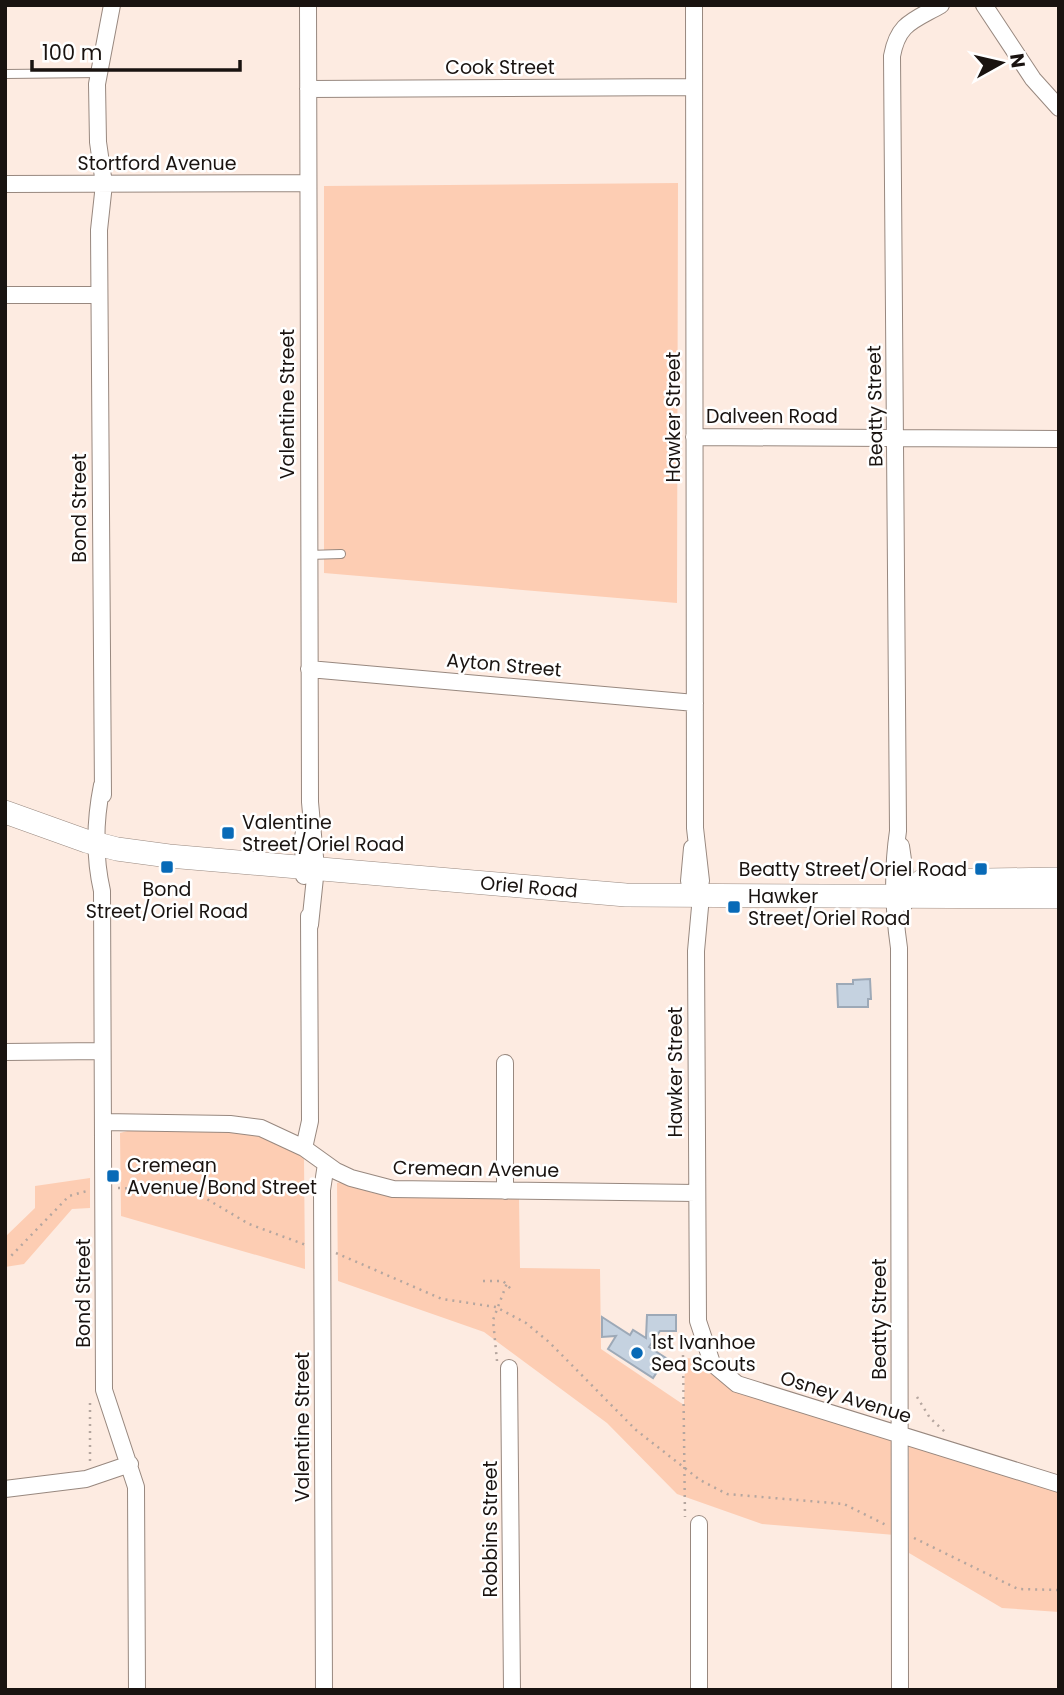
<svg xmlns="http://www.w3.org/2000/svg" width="1064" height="1695" font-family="Poppins,sans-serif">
<rect width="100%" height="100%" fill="#fdebe1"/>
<path fill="#fdcdb3" d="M678,183L677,603L324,573V186Z
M131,1130L248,1131L292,1149L304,1159L305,1269L121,1216L120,1133Z
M90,1178V1208L72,1209L24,1264L5,1267V1237L35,1208V1186Z
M342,1182L373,1193L403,1196L519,1197L520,1268L600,1269L601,1349L684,1405L685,1358L702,1359L717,1378L739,1391L894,1440L895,1535L762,1524L677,1494L607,1423L484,1332L338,1281L337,1183Z
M909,1444L1059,1490V1612L1002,1608L909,1553Z"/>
<path fill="#c5d2e0" stroke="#9da9b7" stroke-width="2" d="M870,979L871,999H868V1007H838L837,984H853V980Z
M647,1315H676V1331H660L649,1347L666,1358L653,1378L608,1349L616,1336L602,1337V1317L630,1335L633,1330L646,1338Z"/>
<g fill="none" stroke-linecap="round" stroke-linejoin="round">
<defs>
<path id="service" d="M5,74L100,73
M308,555L341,554"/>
<path id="minor" d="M308,5L310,802L316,868L310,925
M694,5L695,828L701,881
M984,5L1033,79L1059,108
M308,89L693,87
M5,184L308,183
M5,295H99
M694,437L1059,439
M309,669L695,703
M102,785C95,820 94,856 102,891L104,1390L136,1487L137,1690
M103,795L99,230L104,184L98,142L97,84L112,5
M901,846L906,881L905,903
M304,876L303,837L306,822
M689,881L692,848
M701,896L696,951L698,1321L712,1363L737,1384L1059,1484
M5,1052L102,1051
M505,1063V1191
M103,1122L230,1124L261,1128L304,1148L336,1171L351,1178L393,1189L696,1193
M304,1148L310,1121L309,916
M509,1368L512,1690
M5,1489L86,1479L130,1464
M324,1690L322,1190L326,1164
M699,1690V1524
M900,1690L899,948C893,907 892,871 898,831L892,56C898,23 913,21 941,5"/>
<path id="secondary" d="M5,812L86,841L117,849L169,856L626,895L1059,897
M922,881L1059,879"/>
</defs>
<use href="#service" stroke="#98887f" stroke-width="10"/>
<use href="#minor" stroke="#98887f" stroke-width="18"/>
<use href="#secondary" stroke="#98887f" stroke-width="24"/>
<path stroke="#b5a69f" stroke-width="2.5" stroke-dasharray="2 5" stroke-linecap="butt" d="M118,1188L163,1190L200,1195L249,1224L306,1245
M336,1253L442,1299L496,1307L526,1323L549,1342L636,1430L700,1480L727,1494L844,1504L886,1525
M5,1257H10L69,1196L87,1191
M483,1281H503L512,1290
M683,1355L685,1517
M497,1361L493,1320L507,1283
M917,1397L930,1418L945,1432
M90,1461V1398
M914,1538L1018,1589L1059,1590"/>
<use href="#service" stroke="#fff" stroke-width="8"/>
<use href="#minor" stroke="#fff" stroke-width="16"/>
<use href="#secondary" stroke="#fff" stroke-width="23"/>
</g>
<g fill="#086ab7" stroke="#fff" stroke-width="2.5">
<rect x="221" y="826" width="14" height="14" rx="3.5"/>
<rect x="160" y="860" width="14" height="14" rx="3.5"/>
<rect x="974" y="862" width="14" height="14" rx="3.5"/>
<rect x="727" y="900" width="14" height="14" rx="3.5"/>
<rect x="106" y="1169" width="14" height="14" rx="3.5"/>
<circle cx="637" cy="1353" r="7"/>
</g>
<g text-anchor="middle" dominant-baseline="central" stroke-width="5" stroke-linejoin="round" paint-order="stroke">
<g font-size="19" fill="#191310" stroke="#fff">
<text x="500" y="67">Cook Street</text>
<text x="157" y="163">Stortford Avenue</text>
<text transform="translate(287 404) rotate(-90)">Valentine Street</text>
<text transform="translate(875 406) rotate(-91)">Beatty Street</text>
<text x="772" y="416">Dalveen Road</text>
<text transform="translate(673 417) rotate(-90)">Hawker Street</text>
<text transform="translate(79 508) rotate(-90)">Bond Street</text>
<text transform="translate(504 665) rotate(5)">Ayton Street</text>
<text transform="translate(529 887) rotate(5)">Oriel Road</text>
<text transform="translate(675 1072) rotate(-90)">Hawker Street</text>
<text transform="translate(476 1169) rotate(1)">Cremean Avenue</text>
<text transform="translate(83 1293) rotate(-90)">Bond Street</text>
<text transform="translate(879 1319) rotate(-90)">Beatty Street</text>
<text transform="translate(846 1397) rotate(17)">Osney Avenue</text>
<text transform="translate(302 1427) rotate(-90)">Valentine Street</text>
<text transform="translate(490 1529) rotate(-90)">Robbins Street</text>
</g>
<g font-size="19" fill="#191310" stroke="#fff" text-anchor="start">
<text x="242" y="822">Valentine<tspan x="242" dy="22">Street/Oriel Road</tspan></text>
<text x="967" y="869" text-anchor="end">Beatty Street/Oriel Road</text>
<text x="167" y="889" text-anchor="middle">Bond<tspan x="167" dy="22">Street/Oriel Road</tspan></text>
<text x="748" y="896">Hawker<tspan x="748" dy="22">Street/Oriel Road</tspan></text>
<text x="127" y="1165">Cremean<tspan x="127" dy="22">Avenue/Bond Street</tspan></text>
<text x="651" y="1342">1st Ivanhoe<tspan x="651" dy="22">Sea Scouts</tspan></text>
</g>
</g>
<rect width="1064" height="1695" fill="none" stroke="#191310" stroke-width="14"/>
<g transform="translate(1001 63) rotate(82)" stroke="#ffffff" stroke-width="5" paint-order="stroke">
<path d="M0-5L12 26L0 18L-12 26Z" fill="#191310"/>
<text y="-10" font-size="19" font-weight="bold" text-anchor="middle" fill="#191310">N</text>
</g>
<path d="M32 60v10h208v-10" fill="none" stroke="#191310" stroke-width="3.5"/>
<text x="42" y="60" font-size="21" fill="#191310" stroke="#ffffff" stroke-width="5" paint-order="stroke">100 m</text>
</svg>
